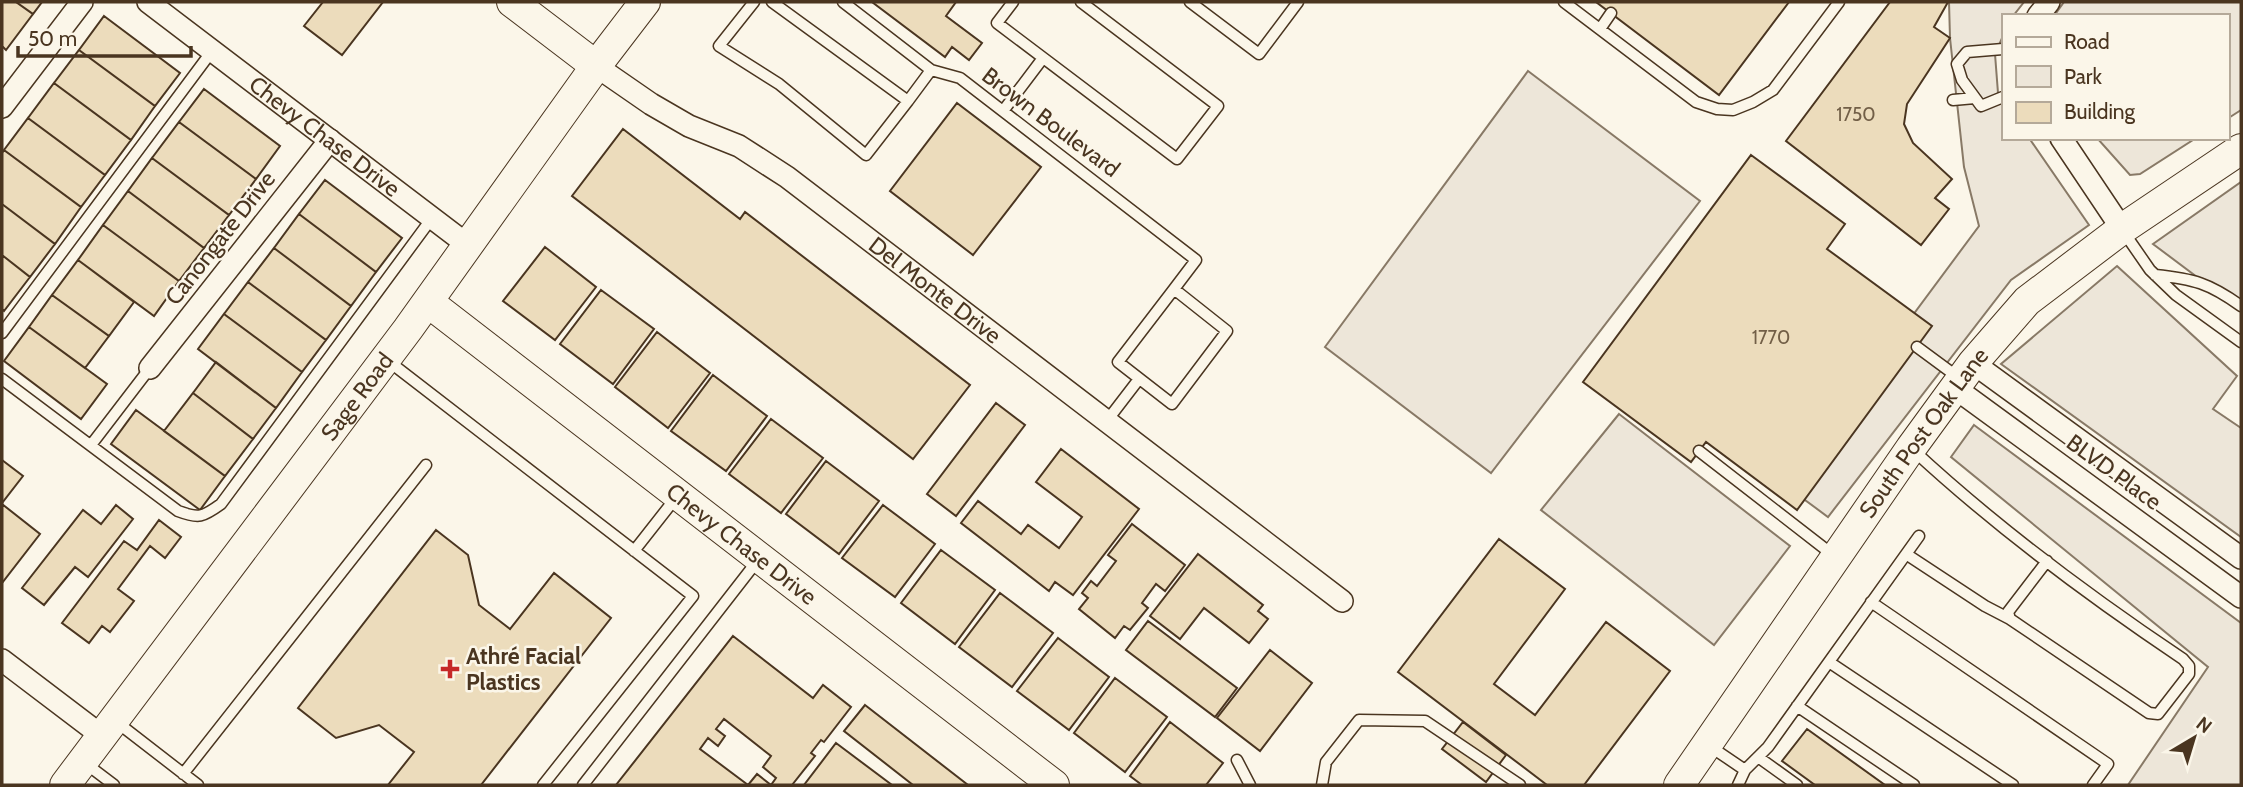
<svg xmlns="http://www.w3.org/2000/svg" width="2243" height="787" font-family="Cabin,sans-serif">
<rect width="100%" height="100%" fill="#fbf6e9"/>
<path fill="#ede6d9" stroke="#887966" stroke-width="2" d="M1949,2H2024L2013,16H2003V36L1995,54L1998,93L2003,100V138H2029L2089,225L2011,280L1828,517L1786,486L1979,226L1964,167L1950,38Z
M2064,2H2241V110L2227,119V16H2054Z
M1528,71L1700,201L1491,473L1325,347Z
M2097,138H2196L2140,174L2130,175Z
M2241,182V310L2153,244Z
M2117,266L2237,376L2213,409L2241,428V537L2001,364Z
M1619,414L1790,546L1714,645L1541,510Z
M1974,425L2241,623V785H2128L2208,667L1951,457Z"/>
<path fill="#ecdcbc" stroke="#4a3520" stroke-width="2" d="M2,2H16L33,14L6,50L2,46Z
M16,2H42L33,14Z
M323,2H383L342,55L304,26Z
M872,2H956L946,16L982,43L969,60L952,47L945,57Z
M1596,2H1789L1719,95Z
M1890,2H1948L1934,27L1950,38L1907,104L1904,124L1913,143L1952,179L1935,198L1949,209L1921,245L1786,141Z
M104,16L180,73L155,106L79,50Z
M79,50L155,106L131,140L54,83Z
M54,83L131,140L105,175L28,118Z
M204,89L280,146L256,179L179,122Z
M957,103L1041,167L973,255L890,191Z
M28,118L105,175L81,207L4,150Z
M179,122L256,179L229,215L152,158Z
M623,129L740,219L745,212L970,385L913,459L572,196Z
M4,150L81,207L55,244L2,204V153Z
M1751,155L1845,224L1827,249L1932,326L1797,510L1706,442L1691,462L1583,382Z
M152,158L229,215L204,248L128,191Z
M325,180L402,238L376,272L299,214Z
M128,191L204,248L179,281L103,225Z
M2,204L55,244L30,277L2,255Z
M299,214L376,272L351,306L274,248Z
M103,225L179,281L154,316L78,260Z
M545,247L596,287L555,340L503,301Z
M274,248L351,306L326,340L248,282Z
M2,255L30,277L4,311L2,309Z
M78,260L134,302L109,336L52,295Z
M248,282L326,340L302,372L224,314Z
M601,290L654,329L613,384L560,344Z
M52,295L109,336L85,368L29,327Z
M224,314L302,372L276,408L198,349Z
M29,327L107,384L81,419L4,361Z
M657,332L710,373L668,428L615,387Z
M216,362L276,408L253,439L193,393Z
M713,375L767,416L726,471L671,431Z
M193,393L253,439L225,476L164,431Z
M996,403L1025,425L956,516L927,494Z
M136,410L225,476L200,510L111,444Z
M771,419L823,458L781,513L729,474Z
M1061,449L1139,509L1073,595L1055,582L1049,591L961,523L978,501L1021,534L1028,525L1059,548L1082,517L1036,482Z
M2,460L23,476L2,503Z
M826,461L879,501L839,554L786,514Z
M2,504L40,534L2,583Z
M116,505L133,519L88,577L75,567L44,605L22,588L83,510L101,524Z
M883,505L935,544L895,597L842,558Z
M159,520L181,537L165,558L150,546L118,589L134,601L110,632L102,626L89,643L62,623L124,541L137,550Z
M1132,524L1185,565L1165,591L1156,584L1142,603L1148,608L1130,630L1124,626L1115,638L1079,609L1088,598L1082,593L1091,581L1097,586L1116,561L1108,555Z
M436,530L468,555L479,605L510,629L554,573L611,618L481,785H388L414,752L379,725L336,738L298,708Z
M1499,539L1565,589L1494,684L1535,715L1606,622L1670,671L1584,785H1547L1398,672Z
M941,550L995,590L955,644L901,603Z
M1198,554L1263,605L1258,611L1268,619L1249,643L1204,608L1180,639L1150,616Z
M1000,593L1053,633L1012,687L959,647Z
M1148,621L1237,688L1215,717L1126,650Z
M733,636L813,698L823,685L851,707L824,742L821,740L811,753L815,756L792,785H748L757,774L771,785L776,778L763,767L771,756L724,719L716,729L725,736L718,746L708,738L700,749L748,785H616Z
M1058,638L1109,677L1069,730L1017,691Z
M1270,650L1312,683L1260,751L1217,718Z
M1115,678L1167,717L1125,772L1074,733Z
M865,705L968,785H913L844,731Z
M1170,722L1223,763L1206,785H1142L1130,776Z
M1463,722L1506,755L1486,782L1442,749Z
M1807,729L1885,785H1815L1782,761Z
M836,743L892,785H804Z"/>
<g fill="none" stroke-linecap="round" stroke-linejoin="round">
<defs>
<path id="lane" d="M754,2L719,46L779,84L866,155L908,101L772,2
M843,2L931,70L960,78L1196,260L1174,289
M1013,2L997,23L1177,159L1218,106L1081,2
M1190,2L1259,54L1298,2
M1564,2L1696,102L1717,109L1733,110L1753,102L1773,90L1839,2
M1600,29L1611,13
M2003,49L1967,52L1957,64L1962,80L1981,106L2003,97
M1953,100L1975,98
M908,101L931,70
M1003,111L1043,58
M2123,231L2150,270L2176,295L2241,342
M2155,275C2194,279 2209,283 2241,306
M1174,289L1227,331L1172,404L1118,362Z
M2,333L212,51
M1917,347L1959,378
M387,360L693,596L543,785
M2,379L178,511C199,519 203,517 221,504L432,218
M1106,422L1139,379
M91,445L150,368
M1699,451L1833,555
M634,551L678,495
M1906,554L1985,606L2010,619L2149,713L2158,714L2189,674V666L2183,659C2089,596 1996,527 1912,449
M1871,602L2108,764L2093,785
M2010,619L2008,612L2047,561
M1829,662L2013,785
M1797,706L1914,785
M114,720L198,785
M1708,745L1745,770L1738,785
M1758,757L1797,785
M1237,760L1250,785
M85,763L114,785
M1745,770L1768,747L1919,536
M183,774L426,465
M583,785L758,560
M1322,785L1326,762L1359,720L1425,721L1520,785"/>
<g id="street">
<path id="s1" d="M148,2L469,246"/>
<path d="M2038,16L2049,2"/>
<path id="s2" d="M596,66L651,104L689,126L739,146L787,177L1342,601"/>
<path d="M2,107L82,2"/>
<path d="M2061,138L2122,229"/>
<path d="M1973,363L2241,558"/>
<path d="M150,368L330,140"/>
<path d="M1955,388L2241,597"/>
<path d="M2,660L102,736"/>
</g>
<g id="secondary">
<path d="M512,2L596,66"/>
<path id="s3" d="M428,302L1054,785"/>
<path id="s4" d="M65,785L408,329L596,66L645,2"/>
<path id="s5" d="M1679,785L1911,448L1973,363L2027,301L2122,229L2241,149"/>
</g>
</defs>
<use href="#lane" stroke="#4a3520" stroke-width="13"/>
<use href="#street" stroke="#4a3520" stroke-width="24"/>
<use href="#secondary" stroke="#4a3520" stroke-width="32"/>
<use href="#lane" stroke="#fbf6e9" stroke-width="10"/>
<use href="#street" stroke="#fbf6e9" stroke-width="21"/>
<use href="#secondary" stroke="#fbf6e9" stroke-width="30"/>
</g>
<path fill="#c62828" stroke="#fbf6e9" stroke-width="2.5" d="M446.5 658.5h7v7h7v7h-7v7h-7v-7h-7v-7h7z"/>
<g text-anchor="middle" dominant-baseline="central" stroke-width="5" stroke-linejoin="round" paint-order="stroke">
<g font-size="19" fill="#725f47">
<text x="1856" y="114">1750</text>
<text x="1771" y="337">1770</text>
</g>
<g font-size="23" fill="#4a3520" stroke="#fbf6e9">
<text transform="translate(1051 122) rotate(37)">Brown Boulevard</text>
<text stroke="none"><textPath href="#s1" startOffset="222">Chevy Chase Drive</textPath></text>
<text transform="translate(220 238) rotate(-52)">Canongate Drive</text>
<text stroke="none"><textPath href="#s2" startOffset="408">Del Monte Drive</textPath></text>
<text stroke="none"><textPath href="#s4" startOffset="486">Sage Road</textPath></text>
<text stroke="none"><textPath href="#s5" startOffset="429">South Post Oak Lane</textPath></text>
<text transform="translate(2114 472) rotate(36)">BLVD Place</text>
<text stroke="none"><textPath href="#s3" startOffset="396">Chevy Chase Drive</textPath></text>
</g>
<g font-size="23" font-weight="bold" fill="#4a3520" stroke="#fbf6e9" text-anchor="start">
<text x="466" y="656">Athré Facial<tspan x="466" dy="26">Plastics</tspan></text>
</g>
</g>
<rect width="2243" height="787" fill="none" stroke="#4a3520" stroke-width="7"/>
<rect x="2002" y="14" width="228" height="126" fill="#fbf6e9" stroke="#b4a999" stroke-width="2"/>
<rect x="2016" y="37" width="35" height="10" fill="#fbf6e9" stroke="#b4a999" stroke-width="2"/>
<text x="2064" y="49" font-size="21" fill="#4a3520">Road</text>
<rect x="2016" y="66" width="35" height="21" fill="#ede6d9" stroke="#b4a999" stroke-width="2"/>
<text x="2064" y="84" font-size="21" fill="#4a3520">Park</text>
<rect x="2016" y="102" width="35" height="21" fill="#ecdcbc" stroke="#b4a999" stroke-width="2"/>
<text x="2064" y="119" font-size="21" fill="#4a3520">Building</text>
<g transform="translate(2194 738) rotate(38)" stroke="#fbf6e9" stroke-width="5" paint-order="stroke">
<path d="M0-5L12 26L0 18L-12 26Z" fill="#4a3520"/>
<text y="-10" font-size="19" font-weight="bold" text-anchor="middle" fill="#4a3520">N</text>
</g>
<path d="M18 46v10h173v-10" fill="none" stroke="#4a3520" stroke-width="3.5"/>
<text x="28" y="46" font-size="21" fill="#4a3520" stroke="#fbf6e9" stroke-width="5" paint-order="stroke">50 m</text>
</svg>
